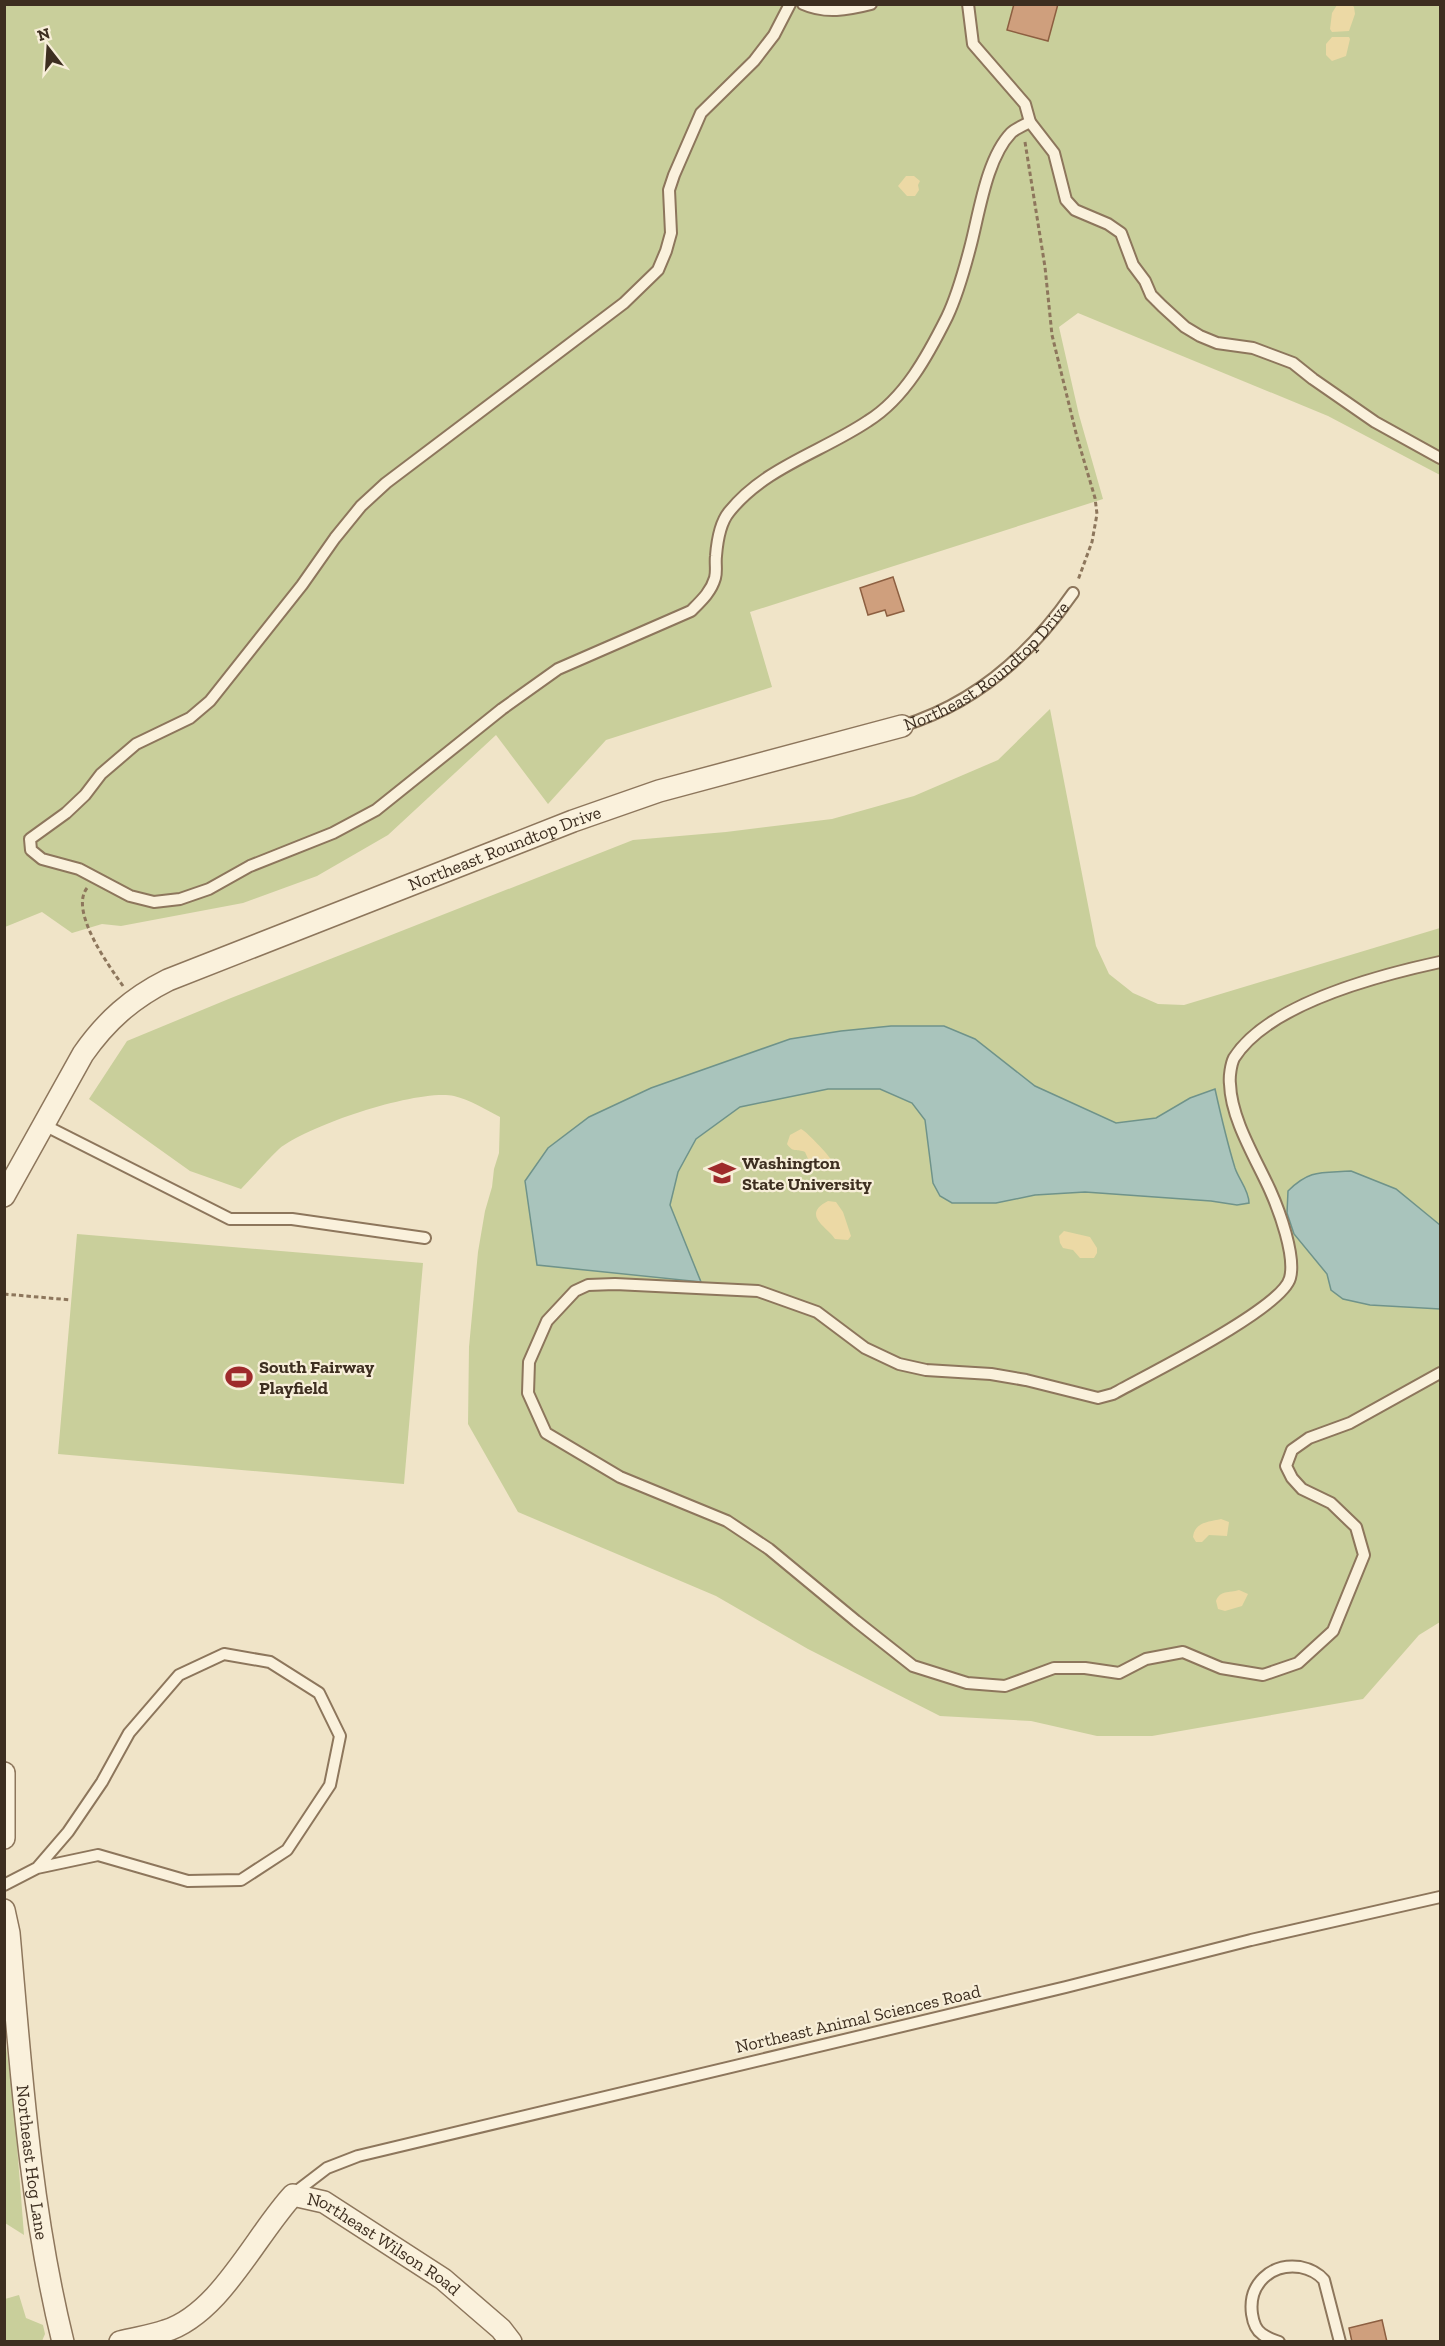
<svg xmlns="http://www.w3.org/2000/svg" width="1445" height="2346" font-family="'Zilla Slab',serif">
<rect width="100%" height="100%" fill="#f0e4c8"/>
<path fill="#c9cf9b" d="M4,5H1440V475L1328,416L1078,313L1059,327L1079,415L1103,499L750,612L772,687L606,740L548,804L496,735L388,835L317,876L243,903L121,926L102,924L72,933L42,912L5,927Z
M1050,709L1096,946L1109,974L1133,993L1158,1004L1184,1005L1440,928V1622L1419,1635L1363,1699L1152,1736H1097L1031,1721L940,1716L808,1649L716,1596L518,1512L468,1424L469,1347L478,1252L485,1211L492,1187L494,1169L499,1153L500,1117C485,1109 470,1100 454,1096C417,1089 309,1125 279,1149C266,1161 254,1176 241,1189L190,1171L89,1099L127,1041L231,998L633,840L726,832L832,819L914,796L998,760Z
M77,1234L423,1263L404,1484L58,1454Z
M5,2038L14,2107L24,2235L5,2223Z
M19,2295L26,2318L43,2325L45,2334L42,2341H5V2299Z"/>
<path fill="#ecd9a5" d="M1337,5H1352L1354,7L1355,14L1349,31L1332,32L1330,29L1332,13Z
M1332,37H1349L1350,39L1346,56L1332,61L1326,55V44Z
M906,176H914L920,181L918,185L919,190L915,196H907L898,186Z
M801,1129C805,1130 829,1155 832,1161L829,1167L817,1169L809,1161L805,1152C797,1148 794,1154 787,1144L790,1135Z
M828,1201L836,1202L843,1212L851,1236L848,1240L835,1239C829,1228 800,1215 828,1201Z
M1064,1231L1090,1237L1097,1248V1253L1094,1258H1080L1073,1250L1063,1248L1060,1243L1059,1236Z
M1221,1519L1229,1522L1227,1536L1209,1535L1202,1542H1196L1193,1537C1195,1522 1208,1522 1221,1519Z
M1239,1590L1248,1594L1242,1606L1225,1611L1218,1609L1216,1601C1220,1590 1229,1593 1239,1590Z"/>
<path fill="#a9c4bc" stroke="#6f938a" stroke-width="1.5" d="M891,1026H944L975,1039L1035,1086L1116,1123L1156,1118L1190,1098L1215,1089C1221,1116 1227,1142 1235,1168C1239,1180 1249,1190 1249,1203L1237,1205L1211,1201L1085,1192L1035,1195L996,1203H952L940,1196L933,1183L925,1120L912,1103L880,1089H828L740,1107L696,1139L678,1172L670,1205L701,1282L537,1265L525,1181L548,1148L589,1117L651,1088L790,1039L841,1031Z
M1351,1171L1396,1189L1440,1225V1309L1370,1305L1343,1299L1331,1290L1327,1274L1294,1234L1287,1213L1288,1191C1310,1169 1322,1173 1351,1171Z"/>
<path fill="#cf9f7d" stroke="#8d5f41" stroke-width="1.5" d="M1014,4H1058L1048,41L1007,30Z
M893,577L904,611L887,616L885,610L868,615L860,588Z
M1382,2320L1387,2342H1352L1349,2328Z"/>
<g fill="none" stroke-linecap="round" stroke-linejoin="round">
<defs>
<g id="service">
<path d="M790,4L774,35L754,61L701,113L674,175L669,190L671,233L666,251L658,270L624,303L386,483L361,506L335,538L302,585L210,701L190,718L136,744L101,774L85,795L66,813L30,839L31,850L42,859L79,869L130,896L154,902L180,899L209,889L250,866L333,833L376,810L502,709L558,669L691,611C701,601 711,592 715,578C717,571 715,563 716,556C717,543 720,523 729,512C765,467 822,452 868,421C905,398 928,355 947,317C957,296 964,271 970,248C979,215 986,159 1011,133C1015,129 1024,125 1030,122"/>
<path d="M803,4C825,14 848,10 871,4"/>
<path d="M968,4L973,44L1025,104L1030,122L1054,153L1066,200L1075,210L1108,224L1121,233L1133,265L1145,281L1151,295L1162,306L1185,327L1200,336L1217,343L1253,348L1293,363L1313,379L1375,422L1440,458"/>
<path id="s1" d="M902,726C974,704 1030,655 1073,593"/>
<path d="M1440,962C1380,975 1269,1003 1234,1058C1231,1064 1229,1077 1230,1084C1231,1119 1256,1159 1270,1190C1279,1210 1296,1256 1290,1278C1282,1309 1145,1376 1113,1394L1098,1398L1026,1380L991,1374L926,1370L899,1364L865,1348L817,1312L758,1291L615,1284L588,1285L575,1291L547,1321L529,1362L528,1393L546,1433L620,1477L727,1521L769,1549L856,1621L913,1666L967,1683L1005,1686L1054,1668H1085L1119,1673L1146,1659L1183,1652L1221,1668L1263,1675L1298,1663L1333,1631L1364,1555L1356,1527L1331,1503L1302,1489L1292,1478L1286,1466L1292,1450L1309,1438L1350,1423L1440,1373"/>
<path d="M44,1125L230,1219H292L425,1238"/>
<path d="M4,1885L37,1868L98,1855L188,1881L241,1880L287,1850L330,1785L340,1736L319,1693L270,1662L224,1654L179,1675L129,1733L102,1782L68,1832L37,1868"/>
<path d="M293,2194L327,2168L358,2156L1066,1987L1251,1940L1440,1897"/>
<path d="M1279,2342C1274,2340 1267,2338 1262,2334C1256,2330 1253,2321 1252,2314C1248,2284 1271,2263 1300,2267C1310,2269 1318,2273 1324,2280L1340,2342"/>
</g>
<g id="minor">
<path id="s2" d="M4,1196L83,1054C106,1021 132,998 168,980L573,821L659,791L902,726"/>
<path d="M4,1773V1838"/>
<path id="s3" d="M4,1910L9,1933C21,2070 30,2208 63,2342"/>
<path id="s4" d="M120,2342C135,2338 151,2336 165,2331C220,2314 255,2236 293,2195L324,2202L443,2279L501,2329L511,2342"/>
</g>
</defs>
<use href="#service" stroke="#8d765c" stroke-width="14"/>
<use href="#minor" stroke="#8d765c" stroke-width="24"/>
<path stroke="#8d765c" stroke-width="3" stroke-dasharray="4.5 3" stroke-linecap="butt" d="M1025,142L1045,267L1052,335L1077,437L1095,498L1097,514L1092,542L1078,580
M87,888C69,911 109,966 123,986
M4,1294L71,1300"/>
<use href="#service" stroke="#faf1dc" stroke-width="10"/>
<use href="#minor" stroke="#faf1dc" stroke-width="21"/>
</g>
<defs>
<symbol id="university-bare" viewBox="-9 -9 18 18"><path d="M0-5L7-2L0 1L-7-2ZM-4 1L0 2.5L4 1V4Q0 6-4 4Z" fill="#9e2a2b" stroke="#f7eed8" stroke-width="2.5" paint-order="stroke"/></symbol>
<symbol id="stadium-bare" viewBox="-9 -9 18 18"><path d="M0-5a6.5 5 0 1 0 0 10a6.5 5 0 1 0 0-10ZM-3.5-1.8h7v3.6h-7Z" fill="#9e2a2b" stroke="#f7eed8" stroke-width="2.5" paint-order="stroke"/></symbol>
</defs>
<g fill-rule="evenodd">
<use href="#university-bare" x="703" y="1154" width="38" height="38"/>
<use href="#stadium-bare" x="220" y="1358" width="38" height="38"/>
</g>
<g text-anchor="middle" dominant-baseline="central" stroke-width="4.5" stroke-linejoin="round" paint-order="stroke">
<g font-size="18" fill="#3d2e20" stroke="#f7eed8">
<text stroke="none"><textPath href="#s1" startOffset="105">Northeast Roundtop Drive</textPath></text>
<text stroke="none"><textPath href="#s2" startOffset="638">Northeast Roundtop Drive</textPath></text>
<text transform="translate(858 2019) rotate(-13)">Northeast Animal Sciences Road</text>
<text stroke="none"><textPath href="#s3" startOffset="254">Northeast Hog Lane</textPath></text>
<text stroke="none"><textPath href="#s4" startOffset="340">Northeast Wilson Road</textPath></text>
</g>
<g font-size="18" font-weight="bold" fill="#3d2e20" stroke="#f7eed8" text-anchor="start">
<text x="742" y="1163">Washington<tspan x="742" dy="21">State University</tspan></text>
<text x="259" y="1367">South Fairway<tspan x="259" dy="21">Playfield</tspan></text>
</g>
</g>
<rect width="1445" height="2346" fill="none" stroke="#3d2e20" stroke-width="12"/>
<g transform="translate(48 48) rotate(343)" stroke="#f7eed8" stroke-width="4.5" paint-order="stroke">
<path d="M0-4.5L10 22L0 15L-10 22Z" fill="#3d2e20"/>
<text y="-9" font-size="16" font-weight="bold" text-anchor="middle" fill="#3d2e20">N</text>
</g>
</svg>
